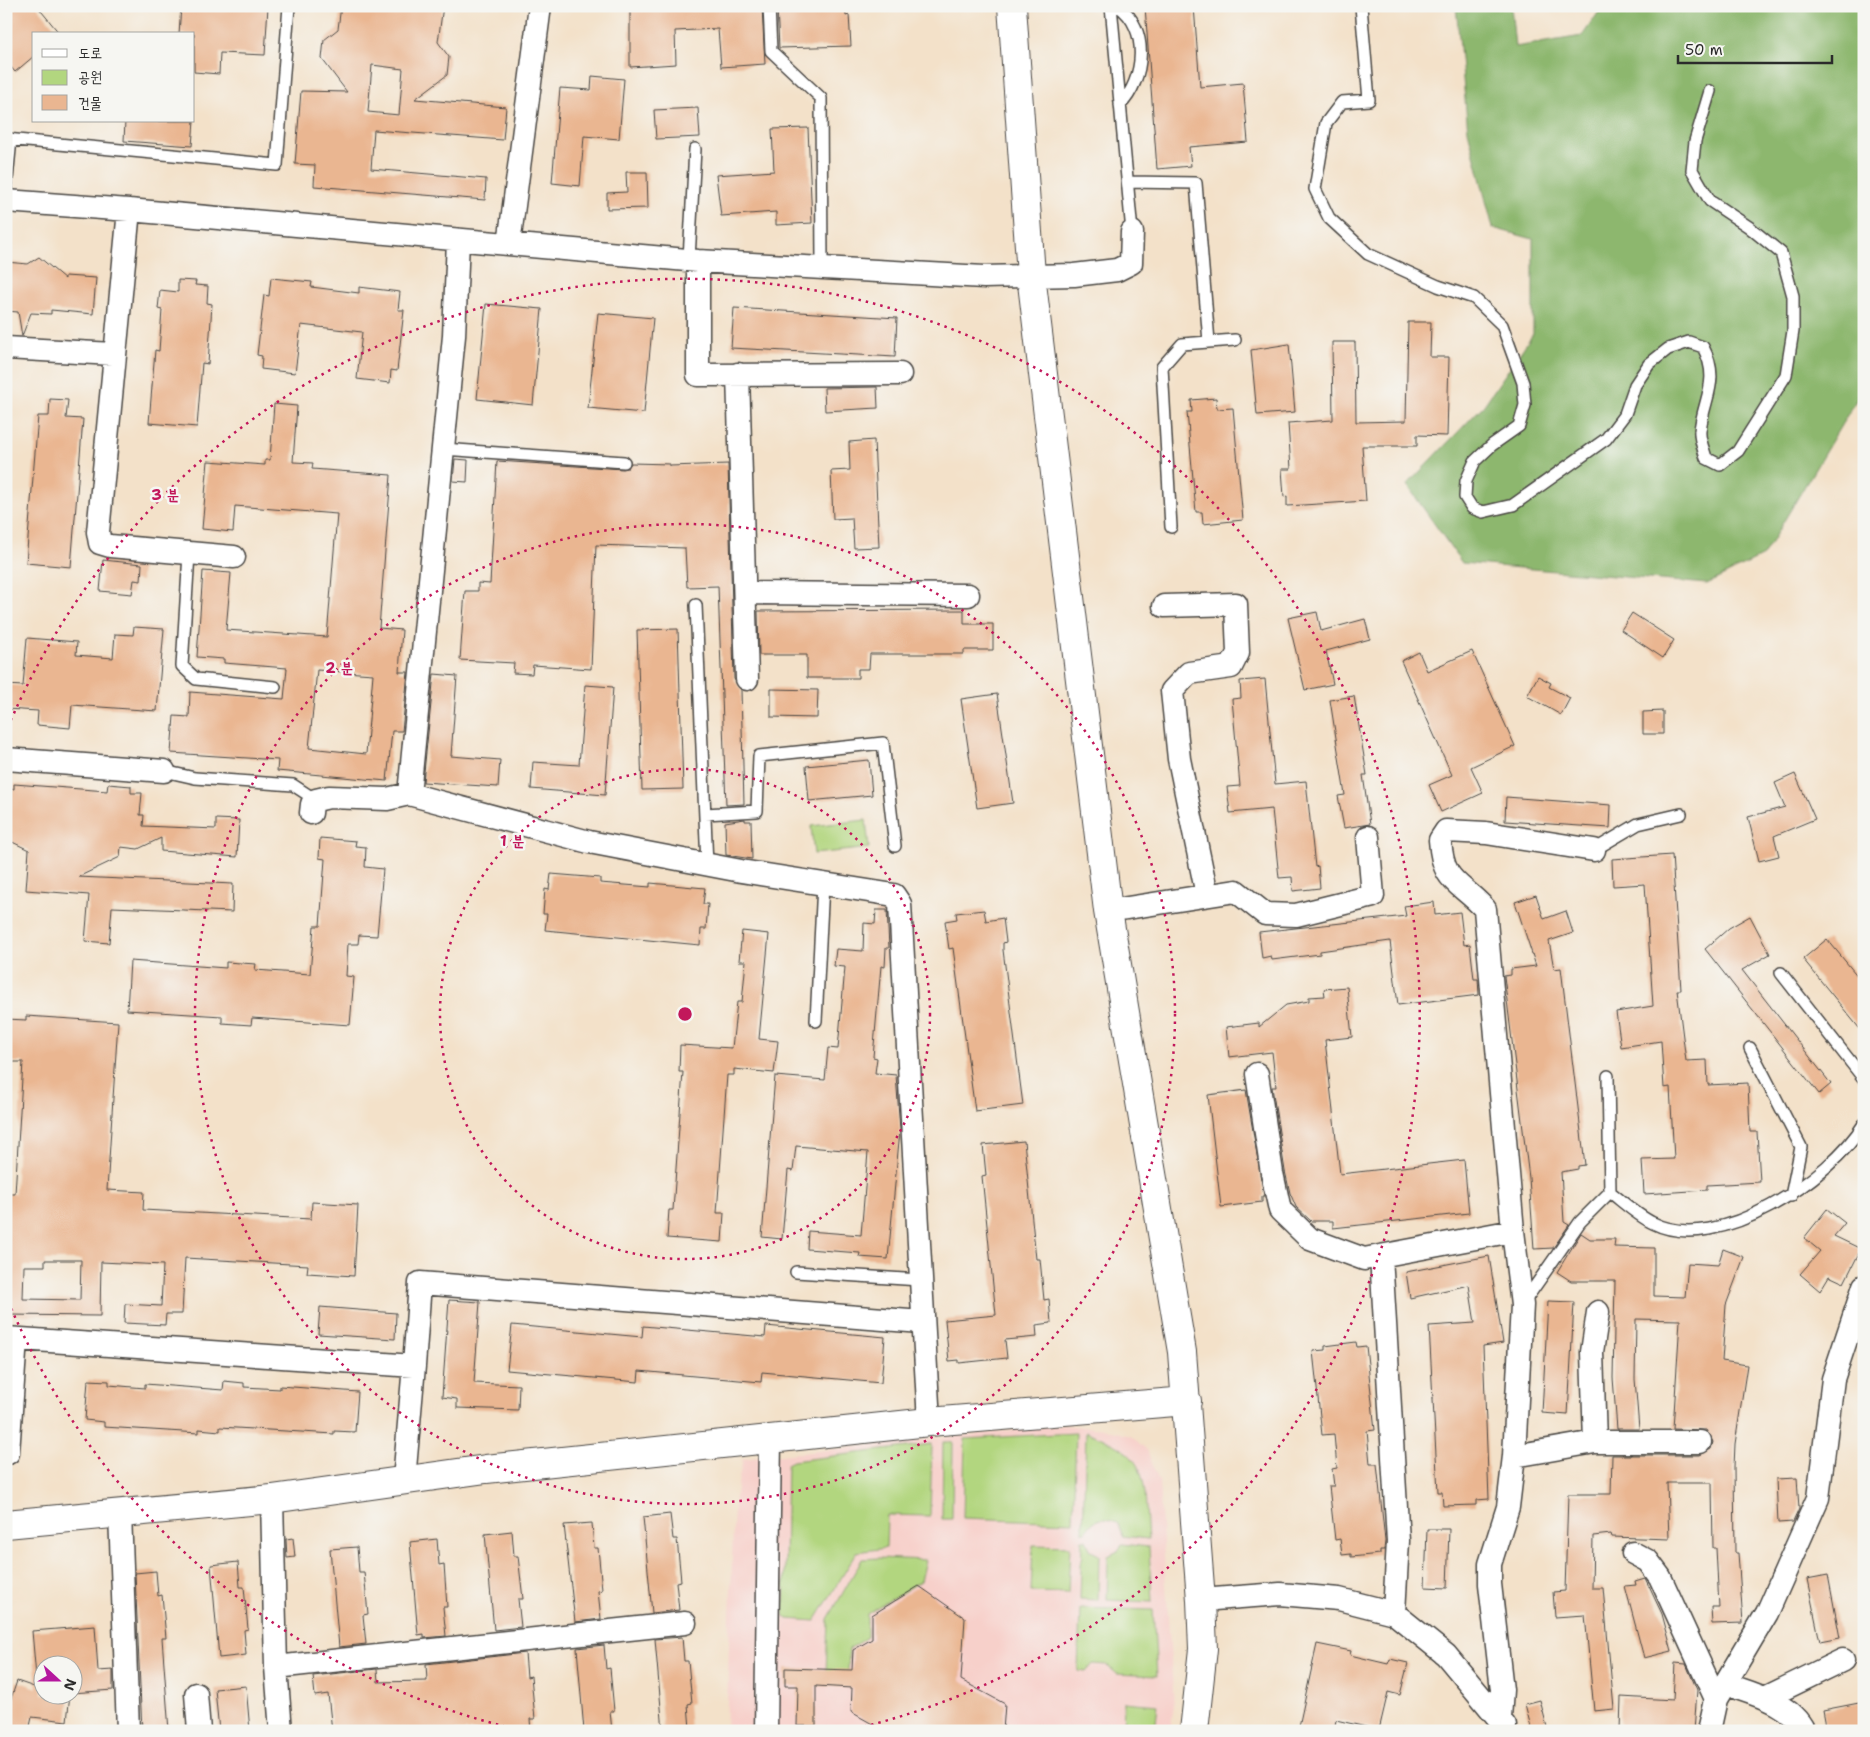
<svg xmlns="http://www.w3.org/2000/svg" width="1870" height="1737" font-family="'Shantell Sans','Poor Story',sans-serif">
<rect width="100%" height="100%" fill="#f6f6f2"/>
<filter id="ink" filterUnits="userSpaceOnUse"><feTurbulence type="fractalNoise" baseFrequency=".02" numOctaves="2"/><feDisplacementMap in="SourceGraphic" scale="10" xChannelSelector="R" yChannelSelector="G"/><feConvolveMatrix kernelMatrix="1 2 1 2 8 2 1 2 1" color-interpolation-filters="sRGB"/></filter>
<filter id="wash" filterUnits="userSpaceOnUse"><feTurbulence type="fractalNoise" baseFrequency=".0096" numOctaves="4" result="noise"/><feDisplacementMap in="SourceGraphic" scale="20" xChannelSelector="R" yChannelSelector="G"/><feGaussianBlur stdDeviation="1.12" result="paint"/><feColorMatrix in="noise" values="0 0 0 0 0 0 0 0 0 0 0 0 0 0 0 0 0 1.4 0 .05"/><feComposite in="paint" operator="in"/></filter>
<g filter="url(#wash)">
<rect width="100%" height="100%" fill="#f3e1c9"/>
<path fill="#f7d0ca" d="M1063,1425L1104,1429L1131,1436L1146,1449L1159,1481L1174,1705L1170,1731H726L734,1503L743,1459Z"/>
<path fill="#b2d67f" stroke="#6e8055" d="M866,820L869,848L814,854L811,826Z
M1086,1432C1152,1455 1143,1477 1148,1539L1123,1536L1118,1524C1105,1515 1092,1518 1086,1532H1083Z
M1076,1433L1073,1522L963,1518L965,1439Z
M943,1442H953L952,1519H942Z
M932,1444L930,1516L887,1515L886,1548L857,1552L815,1621L788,1619L784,1616L787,1464L793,1461Z
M1082,1540H1086L1091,1551L1099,1555L1098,1600L1080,1599Z
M1122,1544L1149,1547L1152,1602L1107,1600L1108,1556L1118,1551Z
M1033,1545L1070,1546L1068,1593L1031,1592Z
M879,1558L926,1560L921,1581L867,1614V1637L849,1649L848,1674H826L828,1619L862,1559Z
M1080,1608L1153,1610L1157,1676L1117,1674L1107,1665L1093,1664L1086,1672L1078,1671Z
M1124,1702L1158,1705L1155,1731H1123Z"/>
<path fill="#8db76e" stroke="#5c714c" d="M1456,6H1511L1515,47L1582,36L1603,6H1864V387L1763,556L1707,584L1462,563L1407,485L1484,405L1533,334V239L1493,228L1468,131Z"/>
<g id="blocks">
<path fill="#eab691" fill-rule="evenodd" d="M6,6H37L60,34H34V56L15,72L6,61Z
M181,6H268L265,55L220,53L219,74L194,72V34H179Z
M341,6H443L438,42L449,57L447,75L415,99L506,107L503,140L374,130L371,169L486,179L485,200L314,186L315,165L295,164L301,91L347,92L322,59L324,40L338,29ZM372,65L403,69L399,115L368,112Z
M630,6H762L765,64L721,67L718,29L675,31L676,64L630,67Z
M777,6H845L846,16L849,15L851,46L779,48Z
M1145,6H1194L1200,87L1243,83L1248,142L1189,147L1191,166L1157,169Z
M592,76L624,79L619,139L584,136L580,186L552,183L560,88L591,90Z
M698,108L700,137L656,139L654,110Z
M125,121H194L192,146L124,141Z
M808,128L812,223L776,225V212L721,216L716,175L774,171L772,129Z
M626,172H647L648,208L607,209V193L627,192Z
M39,257L65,279V276L96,278L93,314L51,310V314L31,313L22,336L18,312L6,311V262L28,264Z
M271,278L312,282L311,287L359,293V287L400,292L398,310H404L397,371L391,370L390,383L357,379L362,332L301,325L295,373L261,369L262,356L257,355L264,295L269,296Z
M178,280L196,281L195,285L208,286L207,303L212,304L208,364L202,363L197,427L149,423L155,350L159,351L162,310L158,309L160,290L178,292Z
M486,304L542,309L533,405L477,399Z
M734,308L897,318L895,357L731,348Z
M598,313L653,318L644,413L588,408Z
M1408,322H1431L1430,357H1449L1447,436L1417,435V446H1362L1366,501L1287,506V496L1284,497L1282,469H1291L1288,423L1333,420L1332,342H1355L1356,422L1406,421Z
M1289,344L1295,412L1257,415L1251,350Z
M877,387L878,408L825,411L824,388Z
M1216,398L1217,409L1233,408L1243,520L1203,524L1202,512H1196L1187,412H1192L1191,400Z
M50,399L68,400L66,418L83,419L71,567L26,563L38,416H49Z
M274,404L297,406L293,462L313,463L312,469L391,475L379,628L402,630L399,672H408L402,731H392L387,781L277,771L278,760L171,753L174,716L189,717L190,692L284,699L287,668L224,663V659L197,657L203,571L231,573L226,630L327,637L337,514L235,506L233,532L202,529L208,461L265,465V460H270ZM317,670L373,674L366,754L309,748Z
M874,440L879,547L854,548L852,518L833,519L831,471L850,470L849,442Z
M455,459L468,460L467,482L453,481Z
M497,461L623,469L628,468L631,463L670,464V466L728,464L734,679L741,690L744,804L726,805L718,586L687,587L685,548L596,545L591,669L533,665L532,674L513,673L514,663L460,660L465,591H478V583L490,584Z
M103,560L142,564L141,581L134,580L132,594L100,591Z
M964,610V624H993V650H964V654H870L869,669H858V678H807V655H759L758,611Z
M1317,612L1321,631L1365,619L1370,639L1326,651L1333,684L1305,690L1288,618Z
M1632,613L1674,640L1663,658L1621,630Z
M134,627L164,629L157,711L72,705L70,728L37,725L38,711L6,709V685L23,686L27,638L77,642L76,655L113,658L115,634L133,635Z
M678,629L683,789L642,790L637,630Z
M1472,651L1515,746L1471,767L1483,793L1441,812L1429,785L1452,775L1401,661L1419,652L1427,671Z
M434,674L457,676L451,756L500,760L498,787L423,782Z
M1538,676L1551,683L1549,687L1570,698L1561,715L1527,696Z
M1265,679L1275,784L1306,781L1315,867L1318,866L1320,888L1293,891L1292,877L1279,878L1272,809L1230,813L1227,787L1240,786L1232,699L1241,698L1240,681Z
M585,685L613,687L605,795L531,789L533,762L579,765Z
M771,689L818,690L817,718L771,717Z
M997,694L1013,803L977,808L961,699Z
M1354,696L1367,775H1363L1370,824L1344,828L1338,796L1345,795L1330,700Z
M1663,711V734H1643V712Z
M869,760L872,795L809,801L806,766Z
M1795,774L1815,819L1774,836L1779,856L1759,861L1748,817L1785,807L1775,783Z
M14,784L107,791L108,784L131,786V793H142L140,815H144L143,826L216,829V819L239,820L237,857L161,851V838L138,849L121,847L120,857L78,877L233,884L232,912L112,907L109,943L85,941L89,895L26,890L29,850L6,839V788L14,789Z
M1506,797L1611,805L1610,828L1505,821Z
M745,819V821H751L752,859L726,855L725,822Z
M320,838L356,841L355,846L366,847L365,867L383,869L377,936L359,935L358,944H348L346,976L354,977L350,1025L252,1018L251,1025L222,1023V1016L127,1010L130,961L226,968V962L256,964L255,970L310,974L314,926H320L325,859L319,858Z
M1672,855L1681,990H1677L1686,1061L1707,1060L1708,1085L1748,1083L1750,1132H1757L1760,1182L1707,1185V1190L1644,1194L1642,1160L1674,1159L1670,1087L1664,1088L1661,1041L1621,1047L1616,1012L1653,1006L1645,884L1613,886L1612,859Z
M551,874L600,878V883L650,887V883L705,888L703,904H708L706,929H701L700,945L545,930L547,914H543L545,889L549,890Z
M1536,895L1544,919L1566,911L1573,933L1549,941L1554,969L1561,968L1585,1165L1578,1166V1169L1561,1172L1564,1222L1569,1225L1553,1248L1534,1249L1529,1178L1504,976L1511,975V969L1536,966L1515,902Z
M1434,902L1435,915L1460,912L1464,945L1470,944L1474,979H1478L1479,995L1398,1005L1390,941L1320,951V954L1272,960L1271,956L1262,958L1259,932L1406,916L1404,906Z
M876,910H887L889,948H886L885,967L881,966L873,1057L877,1058L875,1073L896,1075L900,1130L888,1259L859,1257L860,1253L807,1249L808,1231L861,1235L868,1152L796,1146L793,1171L788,1170L782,1239L762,1237L775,1076L825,1080L828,1048L838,1049L845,967L834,966L836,949L863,951L864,923L875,924Z
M984,910L986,921L1003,918L1006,942L1003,943V950L1023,1105L975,1111L953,948L949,949L945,921L957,919L956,913Z
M1750,916L1770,954L1742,970L1831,1084L1819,1094L1705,949L1729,928Z
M742,931L769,934L759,1039L778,1041L774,1073L734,1069V1075H727L717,1213H724L722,1242L667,1238L669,1210H673L683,1072H679L680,1045L732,1048L737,1002H742L746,961H739Z
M1827,939L1864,984V1034L1803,959Z
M1347,987L1352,1037L1325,1040L1340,1174L1464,1160L1469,1213L1333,1228V1221H1311L1296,1207L1290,1193L1285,1171L1272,1087H1276L1272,1052L1229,1057L1226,1027L1259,1023V1027L1286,1005L1309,1001V997L1325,996L1324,989Z
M26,1016L118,1022L107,1190L144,1192L143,1210L311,1219L312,1202L358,1205L354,1276L307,1273L308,1265L185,1258L182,1314H166L165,1325L124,1323L125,1304L161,1306L163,1265L101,1262L100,1316L6,1315L7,1194H15L23,1062H6V1019L26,1020ZM45,1260H81L80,1300L23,1299L24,1266H45Z
M1246,1090L1264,1196H1262V1202L1221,1207L1208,1095Z
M1024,1141L1036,1259H1040L1044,1300L1049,1299L1051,1323L1036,1325L1037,1337L1005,1340L1007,1358L959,1363V1360L949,1361L945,1320L996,1315L982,1176L986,1175L983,1145Z
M1827,1209L1845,1223L1834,1236L1861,1249L1844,1283L1829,1276L1820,1291L1800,1274L1820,1251L1804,1238Z
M1581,1233L1590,1239H1615L1614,1247L1654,1248V1296L1685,1297L1688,1263L1718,1265L1723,1249L1744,1257L1726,1305L1722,1361L1747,1365L1735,1444L1734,1467L1735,1553H1738L1743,1623L1712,1624L1711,1607H1719L1716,1548H1713L1712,1483H1667L1669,1539L1612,1537L1611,1534L1593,1536L1592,1588H1603L1614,1709L1594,1711L1585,1615L1555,1617L1553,1592L1565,1591L1568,1494H1611L1612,1455H1700L1711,1449L1713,1442L1706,1430L1673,1429L1680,1320L1636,1319L1635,1379L1639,1429H1617L1613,1378L1615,1281H1571L1557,1272Z
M1489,1256L1503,1343L1483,1346L1489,1499L1476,1500V1505L1443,1506L1442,1492H1438L1429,1326L1475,1323L1469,1285L1410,1298L1406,1272Z
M449,1300L480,1302L474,1383L519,1385L518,1410L457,1408V1399L442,1397Z
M1548,1301L1574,1302L1568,1415L1542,1413Z
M320,1307L396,1313L395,1339L318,1334Z
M512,1325L642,1337L643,1326L765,1337L766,1326L885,1337L881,1383L762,1372L761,1382L639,1371L638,1382L507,1370Z
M1356,1342L1357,1347L1366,1346L1375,1430L1367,1431L1370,1464H1377L1385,1541L1384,1550H1380V1554L1351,1557V1554L1342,1555L1340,1539L1335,1540L1329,1486H1334L1332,1469L1337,1468L1334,1434L1322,1435L1313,1351L1325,1350V1346Z
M88,1380L109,1381V1385L145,1388V1384L223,1390L224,1381L244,1383V1387L280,1389V1386L358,1392L355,1432L334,1431V1434L220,1427V1431L199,1429V1433L104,1427V1422L85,1420Z
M1797,1478L1799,1509L1793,1522L1778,1523L1776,1479Z
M670,1514L673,1539H677L681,1581L676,1582L679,1610L652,1613L643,1517Z
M592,1523L594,1548H598L602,1590L598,1591L601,1619L575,1622L564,1525Z
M1427,1529H1449L1447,1588L1425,1587Z
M512,1531L514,1556H518L523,1599H518L521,1627L494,1630L485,1534Z
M293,1538L295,1557L287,1558L286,1539Z
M437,1539L439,1565L444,1564L447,1607H443L446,1636L424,1638V1634L418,1635L410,1542Z
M357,1547L359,1572H364L368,1614L363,1615L366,1644L339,1647L330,1549Z
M238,1562L240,1587H244L248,1629L244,1630L246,1655L219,1658L211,1565Z
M156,1571L158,1596L162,1595L166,1638H162L169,1731H142L135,1573Z
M1828,1575L1840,1638L1820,1642L1807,1579Z
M1645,1578L1662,1614L1672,1651L1644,1658L1625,1586L1636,1585L1635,1581Z
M919,1586L965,1618L961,1680L1005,1704L1003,1731H885L851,1712L852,1688L816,1686V1726H797L798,1686H785V1668L852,1670L853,1650L872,1639V1615Z
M95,1626L98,1671L113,1670V1690L72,1693V1664H42V1694H70L67,1721L32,1717L29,1731H6L8,1707L17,1681L37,1688L32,1631Z
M682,1637L684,1661H688L692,1703L688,1704L690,1729L663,1731L655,1639Z
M1317,1644L1351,1651L1350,1655L1388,1664L1390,1659L1408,1663L1400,1695L1388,1692L1379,1730L1336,1720L1334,1731H1298Z
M604,1645L606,1669L610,1668L614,1711H610L612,1731H584L577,1648Z
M525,1653L527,1677L531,1676L535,1719H530L531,1731H332L328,1694L315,1696L313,1676L377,1669L378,1682L427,1681L426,1664Z
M1675,1663L1686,1664L1697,1690L1694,1731H1620L1621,1697L1673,1700Z
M246,1686L250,1731H219L215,1689Z
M1540,1700L1548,1731H1532L1525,1704Z
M1864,1702V1731H1827L1823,1710Z"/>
</g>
</g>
<g filter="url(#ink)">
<use href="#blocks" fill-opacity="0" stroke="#494643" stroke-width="1"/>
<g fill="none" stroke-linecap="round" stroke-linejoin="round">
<defs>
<path id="lane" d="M769,6L771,51L821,98L822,267
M1111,6L1132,232
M1118,6C1150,28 1145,80 1120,105
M1361,6L1369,100L1342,102L1326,123L1315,189L1329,218L1368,254L1438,286L1474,298L1502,325L1523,383L1525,405L1519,426L1492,445L1475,461L1466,481L1465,497L1472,508L1483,512L1513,505L1606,439L1625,414L1635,385L1649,364L1668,349L1689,342L1703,347C1721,381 1703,399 1700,431C1699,439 1704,450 1706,458L1720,465L1738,451L1786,375L1793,331V296L1781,253L1749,227L1710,201L1692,170L1695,141L1710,91
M6,139L277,165L289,6
M1128,182L1196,183L1209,342
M6,190L11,139
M689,259L695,149
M443,449L624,462
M1171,527L1162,367L1182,344L1235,340
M189,554L182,666L196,679L275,687
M696,605L707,865
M164,771L195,778L293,785L316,800
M705,814L757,811L759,756L883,743L895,846
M1594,850L1638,824L1681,814
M1781,973L1864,1079
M816,1021L823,884
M1750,1048L1801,1147L1791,1196
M1610,1192C1623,1202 1638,1216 1653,1223C1718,1256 1831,1178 1864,1124
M796,1272L920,1280
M1524,1302L1580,1222L1610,1192L1608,1076"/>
<path id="street" d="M6,201L129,210L698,261L984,277L1074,275L1117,270L1131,263L1132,232
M129,210L98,532L100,543L110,546L234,557
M458,240L454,336L409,794L589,842L741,871L894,895L900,904L929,1422
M509,244L540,6
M698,261V375L900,374
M6,348L113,354
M738,374L747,679
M745,593L968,595
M1164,606L1236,604L1238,653L1231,667L1189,673L1172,691L1179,759L1207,895
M6,759L164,771
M311,813L312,804L316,800L329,797L387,799L409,794
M1108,911L1236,891L1265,914L1296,915L1373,896L1368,837
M1257,1074L1272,1173L1280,1210L1310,1239L1364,1259L1513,1231
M1381,1256L1398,1541L1394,1613
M6,1338L414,1366L420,1283L922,1322
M1595,1442L1592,1352L1598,1312
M8,1453L16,1339
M1514,1456L1595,1442H1700
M404,1480L414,1366
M272,1499L276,1667L281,1731
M120,1513L128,1730
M1633,1553L1648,1561L1660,1577L1716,1699
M1201,1600L1280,1594L1339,1599L1394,1613L1446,1655L1505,1726
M276,1667L685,1623
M1725,1684C1753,1694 1790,1702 1804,1731
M196,1694L199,1731
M1765,1698L1843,1660
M1500,1718L1502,1690L1490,1584V1564L1508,1507L1514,1456L1522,1305L1513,1231L1485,909C1458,880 1443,884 1440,840L1446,831L1486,833L1594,850
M766,1731L770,1439
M1709,1731L1716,1699L1767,1613L1818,1498L1833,1379L1864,1286"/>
<path id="secondary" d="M1012,6L1031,275L1108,911L1182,1352L1201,1600L1203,1649L1194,1731
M6,1524L272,1499L486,1469L770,1439L929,1422L1187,1401"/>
</defs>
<use href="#lane" stroke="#494643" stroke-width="14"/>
<use href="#street" stroke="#494643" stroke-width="25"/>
<use href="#secondary" stroke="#494643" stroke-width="30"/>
<use href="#lane" stroke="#fff" stroke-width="11"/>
<use href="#street" stroke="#fff" stroke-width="22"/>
<use href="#secondary" stroke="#fff" stroke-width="28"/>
</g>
</g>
<g fill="none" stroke="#c2185b" stroke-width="2.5" stroke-dasharray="2.5 5">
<circle cx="685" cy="1014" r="245"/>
<circle cx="685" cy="1014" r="490"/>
<path d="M520 1730A735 735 0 0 1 8 1301M8 727A735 735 0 1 1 850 1730"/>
</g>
<circle cx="685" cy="1014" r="8" fill="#c2185b" stroke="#f6f6f2" stroke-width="2.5"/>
<g font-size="15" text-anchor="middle" font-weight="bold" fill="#c2185b" stroke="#f6f6f2" stroke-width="5" stroke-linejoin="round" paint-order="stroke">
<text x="165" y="500">3 분</text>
<text x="339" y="673">2 분</text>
<text x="512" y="846">1 분</text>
</g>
<rect width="1870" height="1737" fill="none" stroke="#f6f6f2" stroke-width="25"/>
<rect x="32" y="32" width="162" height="90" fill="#f6f6f2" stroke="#a5a5a2"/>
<rect x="42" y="49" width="25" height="8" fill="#ffffff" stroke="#a5a5a2"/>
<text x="78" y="58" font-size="15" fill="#2b2b2b">도로</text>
<rect x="42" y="70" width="25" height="15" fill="#b2d67f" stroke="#a5a5a2"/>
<text x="78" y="82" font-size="15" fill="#2b2b2b">공원</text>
<rect x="42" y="95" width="25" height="15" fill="#eab691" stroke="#a5a5a2"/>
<text x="78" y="108" font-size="15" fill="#2b2b2b">건물</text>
<g transform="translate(58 1680) rotate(111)"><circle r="24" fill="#f6f6f2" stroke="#a5a5a2"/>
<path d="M0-4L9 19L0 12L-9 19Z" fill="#b5179e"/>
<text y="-8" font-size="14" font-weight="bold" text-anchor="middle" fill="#2b2b2b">N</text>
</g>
<path d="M1678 55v8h154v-8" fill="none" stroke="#2b2b2b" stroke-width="2.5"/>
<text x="1685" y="55" font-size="15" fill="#2b2b2b" stroke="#f6f6f2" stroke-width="4" paint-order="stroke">50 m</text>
</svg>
